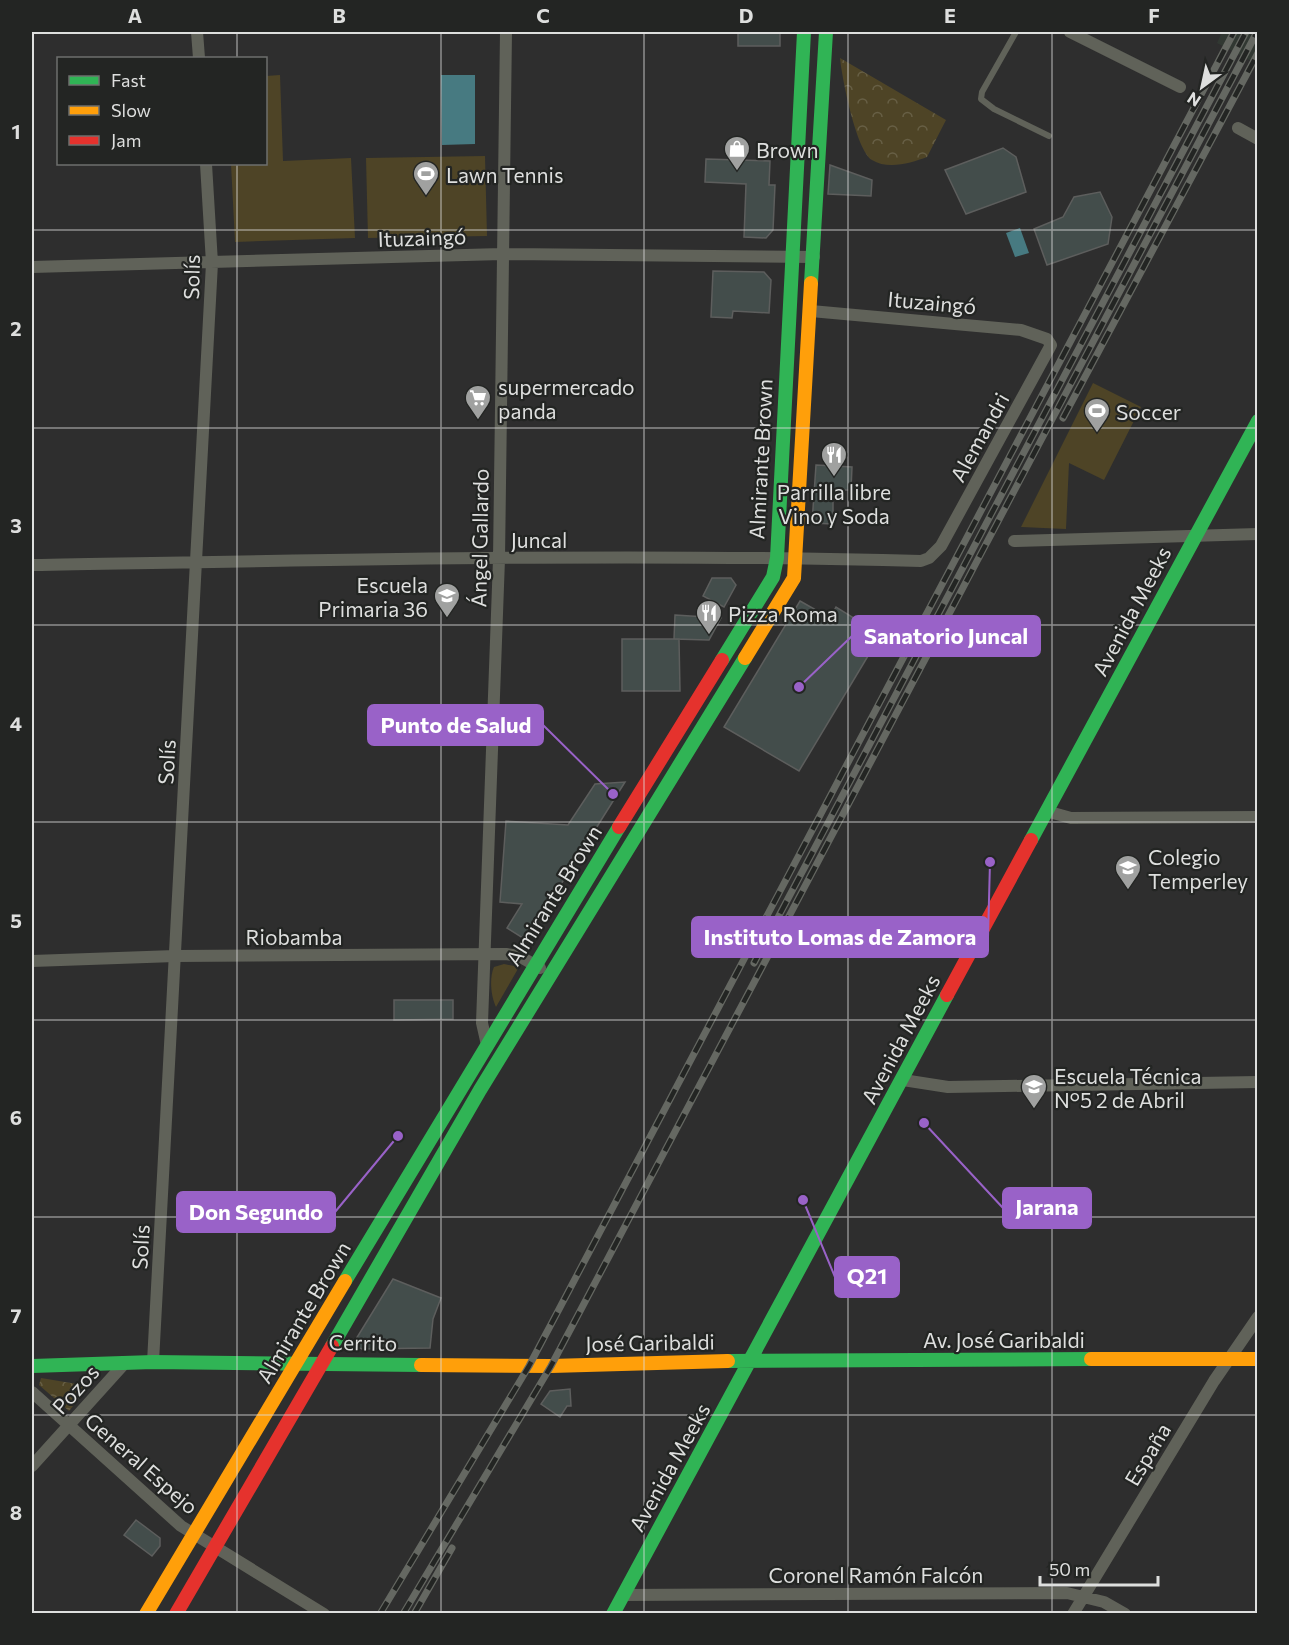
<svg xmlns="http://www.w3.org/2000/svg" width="1289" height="1645" font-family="Commissioner,sans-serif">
<defs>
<pattern id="park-crowns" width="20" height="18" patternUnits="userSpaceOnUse" patternTransform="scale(1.5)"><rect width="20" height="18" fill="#4e4426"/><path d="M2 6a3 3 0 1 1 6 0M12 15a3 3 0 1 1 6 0" fill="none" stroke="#675f45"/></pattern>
</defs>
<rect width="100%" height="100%" fill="#2e2e2e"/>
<path fill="#313832" d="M1222,32H1257V64L1217,43Z"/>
<path fill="#4e4426" d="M280,75L283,161L351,158L355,238L235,242L231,164H266V76Z
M485,156L487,236L368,238L366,158Z
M1093,383L1141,407L1104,480L1069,463L1066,529L1021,527Z
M504,964L519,967L496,1007C491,997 489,978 494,967Z"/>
<path fill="url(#park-crowns)" d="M840,58L946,120L927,157C911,163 888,170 872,160C856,150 842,78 840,58Z
M41,1378L89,1386L69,1411L39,1385Z"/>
<path fill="#477a81" d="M441,75H475V144L442,145Z
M1020,228L1029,253L1015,257L1006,233Z"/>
<path fill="#434d4b" stroke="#5d5e5d" stroke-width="1.5" d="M738,32H780V46H738Z
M1003,148L1016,157L1026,192L966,214L945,170Z
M706,159L770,161L769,185H775L773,230L766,238L744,237L746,184L705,182Z
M830,165L872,180L871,196L828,194Z
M1100,192L1112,217L1108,244L1047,265L1034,229L1063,217L1074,197Z
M713,271L764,272L771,280L769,313L733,311L732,318L711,317Z
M816,465L852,467L851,490H833V524L812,523Z
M712,578H731L736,585L724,607L703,596Z
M800,601L830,618L836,607L870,628L863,640L874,646L799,771L724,727Z
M675,615L721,618L709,640L674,639Z
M622,639H679L680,691H622Z
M625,782L526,940L507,928L522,904L500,902L506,821L568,825L595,784Z
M394,1000H453V1019L394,1020Z
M393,1279L441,1298L433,1319L430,1348L362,1349L355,1346L356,1339Z
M570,1389L571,1406H567L560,1417L541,1404L550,1391Z
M136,1520L160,1538V1546L152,1556L124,1535Z"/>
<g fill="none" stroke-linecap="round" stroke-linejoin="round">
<path stroke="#606259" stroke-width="6" d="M1016,32L982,92L981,99L994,109L1049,136"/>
<path stroke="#606259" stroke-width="12" d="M197,32L199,58
M1070,32L1180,87
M1238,128L1258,139
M32,267L502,254L814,257
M1014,541L1258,534
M32,565C328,560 625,553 921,561L929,558L941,546L1051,345L1047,339L1021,330L811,311
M1046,811L1071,818L1258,817
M32,961L175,956L506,954L519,956L540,968
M487,1045L482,1023L499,559L506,32
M903,1080L948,1087L1258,1082
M153,1362L212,263L206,164
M32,1392L181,1526L324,1614
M32,1466L124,1364
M623,1595L1067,1593L1104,1602L1125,1614
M1073,1614L1214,1381L1258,1317"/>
<path stroke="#30b455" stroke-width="14" d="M811,283L826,32
M722,660L773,577L777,558L804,32
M1031,840L1258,421
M345,1281L619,827
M332,1346L480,1090L745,658
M728,1361L1091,1359
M32,1366L153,1362L421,1365
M613,1614L947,995"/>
<path stroke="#ff9f0a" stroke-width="14" d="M745,658L794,578L811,283
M1091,1359H1258
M421,1365L551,1366L728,1361
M146,1614L345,1281"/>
<path stroke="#e5322d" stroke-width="14" d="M619,827L722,660
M947,995L1031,840
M176,1614L332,1346"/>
<defs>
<path id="rail" d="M1063,418L1258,53
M754,963L1246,32
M380,1614L529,1366L1234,32
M403,1614L551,1366L1257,32
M414,1614L452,1548"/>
</defs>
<use href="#rail" stroke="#656862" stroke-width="7"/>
<use href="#rail" stroke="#232523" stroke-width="4.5" stroke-dasharray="14" stroke-linecap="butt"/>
</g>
<path fill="none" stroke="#dedfde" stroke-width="1.5" stroke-opacity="0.55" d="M237,32V58M441,32V1614M644,32V1614M848,32V1614M1052,32V1614M237,164V1614M32,230H1258M32,428H1258M32,625H1258M32,822H1258M32,1020H1258M32,1217H1258M32,1415H1258"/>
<defs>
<symbol id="shop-pin" viewBox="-11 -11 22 30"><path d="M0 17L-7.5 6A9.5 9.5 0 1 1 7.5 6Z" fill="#a0a1a0" stroke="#232523"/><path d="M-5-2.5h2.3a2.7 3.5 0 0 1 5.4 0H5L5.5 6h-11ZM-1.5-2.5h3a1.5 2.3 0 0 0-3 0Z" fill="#fff"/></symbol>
<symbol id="stadium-pin" viewBox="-11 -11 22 30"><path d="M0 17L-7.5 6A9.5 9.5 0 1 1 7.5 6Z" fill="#a0a1a0" stroke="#232523"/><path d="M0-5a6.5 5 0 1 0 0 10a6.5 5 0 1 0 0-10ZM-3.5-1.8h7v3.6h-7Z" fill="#fff"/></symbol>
<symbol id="supermarket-pin" viewBox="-11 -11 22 30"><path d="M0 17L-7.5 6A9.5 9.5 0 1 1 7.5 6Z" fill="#a0a1a0" stroke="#232523"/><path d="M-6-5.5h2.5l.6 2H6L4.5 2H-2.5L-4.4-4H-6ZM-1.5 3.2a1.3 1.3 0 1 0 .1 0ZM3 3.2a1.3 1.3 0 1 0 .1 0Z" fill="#fff"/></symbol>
<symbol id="restaurant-pin" viewBox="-11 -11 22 30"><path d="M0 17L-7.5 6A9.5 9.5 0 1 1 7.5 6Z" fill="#a0a1a0" stroke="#232523"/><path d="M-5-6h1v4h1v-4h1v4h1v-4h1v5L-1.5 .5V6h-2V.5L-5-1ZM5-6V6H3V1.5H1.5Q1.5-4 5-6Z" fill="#fff"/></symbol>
<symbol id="school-pin" viewBox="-11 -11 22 30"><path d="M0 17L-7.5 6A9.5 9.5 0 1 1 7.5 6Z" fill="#a0a1a0" stroke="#232523"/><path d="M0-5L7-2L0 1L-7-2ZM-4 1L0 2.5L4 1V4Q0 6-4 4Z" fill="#fff"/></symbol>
</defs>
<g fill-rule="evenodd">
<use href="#shop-pin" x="722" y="134" width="30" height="40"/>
<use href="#stadium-pin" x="411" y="159" width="30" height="40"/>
<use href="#supermarket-pin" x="463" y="383" width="30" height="40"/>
<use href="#stadium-pin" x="1082" y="396" width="30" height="40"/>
<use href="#restaurant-pin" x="819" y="440" width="30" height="40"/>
<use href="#school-pin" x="432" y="581" width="30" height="40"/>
<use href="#restaurant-pin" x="694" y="598" width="30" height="40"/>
<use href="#school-pin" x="1113" y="853" width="30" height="40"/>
<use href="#school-pin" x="1019" y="1072" width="30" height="40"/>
</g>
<g text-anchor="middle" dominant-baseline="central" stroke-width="4.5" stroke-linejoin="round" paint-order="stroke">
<g font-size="21" fill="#dedfde" stroke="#232523" text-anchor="start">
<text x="756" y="149">Brown</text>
<text x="446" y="174">Lawn Tennis</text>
<text x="498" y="386">supermercado<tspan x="498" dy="24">panda</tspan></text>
<text x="1116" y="411">Soccer</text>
<text x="834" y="491" text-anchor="middle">Parrilla libre<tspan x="834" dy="24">Vino y Soda</tspan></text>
<text x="428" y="584" text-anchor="end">Escuela<tspan x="428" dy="24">Primaria 36</tspan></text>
<text x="728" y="613">Pizza Roma</text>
<text x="1148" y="856">Colegio<tspan x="1148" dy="24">Temperley</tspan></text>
<text x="1054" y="1075">Escuela Técnica<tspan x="1054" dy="24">N°5 2 de Abril</tspan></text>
</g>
<g font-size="21" fill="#dedfde" stroke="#232523">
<text transform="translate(422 237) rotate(-2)">Ituzaingó</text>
<text transform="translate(191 277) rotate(-89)">Solís</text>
<text transform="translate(932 302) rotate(5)">Ituzaingó</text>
<text transform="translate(979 437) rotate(-61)">Alemandri</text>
<text transform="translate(760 459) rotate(-87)">Almirante Brown</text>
<text transform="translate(479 538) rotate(-89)">Ángel Gallardo</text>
<text x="539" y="539">Juncal</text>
<text transform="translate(1131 611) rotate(-62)">Avenida Meeks</text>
<text transform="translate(166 762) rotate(-87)">Solís</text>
<text transform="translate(553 895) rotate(-58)">Almirante Brown</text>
<text x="294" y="936">Riobamba</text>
<text transform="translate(900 1039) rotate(-62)">Avenida Meeks</text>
<text transform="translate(140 1247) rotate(-87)">Solís</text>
<text transform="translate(303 1312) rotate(-59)">Almirante Brown</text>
<text x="1004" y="1339">Av. José Garibaldi</text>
<text transform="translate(363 1342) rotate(1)">Cerrito</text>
<text transform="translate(650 1342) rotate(-1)">José Garibaldi</text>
<text transform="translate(75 1389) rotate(-48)">Pozos</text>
<text transform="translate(1147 1454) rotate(-59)">España</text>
<text transform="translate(142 1463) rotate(41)">General Espejo</text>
<text transform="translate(669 1467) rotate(-61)">Avenida Meeks</text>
<text x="876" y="1574">Coronel Ramón Falcón</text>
</g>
</g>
<path fill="none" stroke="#9962c8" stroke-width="2" d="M799 687L852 636M613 794L543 725M990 862L988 937M924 1123L1003 1208M398 1136L335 1212M803 1200L835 1277"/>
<g fill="#9962c8" stroke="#232523" stroke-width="2">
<circle cx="799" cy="687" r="6"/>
<circle cx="613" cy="794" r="6"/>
<circle cx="990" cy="862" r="6"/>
<circle cx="924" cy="1123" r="6"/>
<circle cx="398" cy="1136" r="6"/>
<circle cx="803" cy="1200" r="6"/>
</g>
<g fill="#9962c8" stroke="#9962c8" stroke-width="2">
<rect x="852" y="616" width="188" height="40" rx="6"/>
<rect x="368" y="705" width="175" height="40" rx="6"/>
<rect x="692" y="917" width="296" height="40" rx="6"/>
<rect x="1003" y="1188" width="88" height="40" rx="6"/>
<rect x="177" y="1192" width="158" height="40" rx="6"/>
<rect x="835" y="1257" width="64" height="40" rx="6"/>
</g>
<g font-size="22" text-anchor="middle" font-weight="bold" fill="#fff">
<text x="946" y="644">Sanatorio Juncal</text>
<text x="456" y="733">Punto de Salud</text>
<text x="840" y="945">Instituto Lomas de Zamora</text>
<text x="1047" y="1215">Jarana</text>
<text x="256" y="1220">Don Segundo</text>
<text x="867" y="1284">Q21</text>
</g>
<rect width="1289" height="1645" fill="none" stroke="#232523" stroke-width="66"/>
<rect x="57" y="57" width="210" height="108" fill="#232523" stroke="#6e6f6e" stroke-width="1.5"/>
<rect x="69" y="76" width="30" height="9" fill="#30b455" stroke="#6e6f6e" stroke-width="1.5"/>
<text x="111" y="87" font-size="18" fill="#dedfde">Fast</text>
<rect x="69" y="106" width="30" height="9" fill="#ff9f0a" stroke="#6e6f6e" stroke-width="1.5"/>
<text x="111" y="117" font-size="18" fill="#dedfde">Slow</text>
<rect x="69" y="136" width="30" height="9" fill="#e5322d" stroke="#6e6f6e" stroke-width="1.5"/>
<text x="111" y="147" font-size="18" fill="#dedfde">Jam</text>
<g transform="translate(1202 87) rotate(213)" stroke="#232523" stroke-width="4.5" paint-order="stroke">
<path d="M0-4.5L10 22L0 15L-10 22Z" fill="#dedfde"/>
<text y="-9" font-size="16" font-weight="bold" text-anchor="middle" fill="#dedfde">N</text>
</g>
<path d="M1040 1576v9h118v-9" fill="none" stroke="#dedfde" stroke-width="3"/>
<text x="1049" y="1576" font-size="18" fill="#dedfde" stroke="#232523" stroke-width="4.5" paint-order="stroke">50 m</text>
<rect x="33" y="33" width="1223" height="1579" fill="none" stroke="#dedfde" stroke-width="2"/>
<g font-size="20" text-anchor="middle" font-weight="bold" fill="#dedfde">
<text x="135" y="23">A</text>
<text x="339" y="23">B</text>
<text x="543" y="23">C</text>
<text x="746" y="23">D</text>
<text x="950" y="23">E</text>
<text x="1154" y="23">F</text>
<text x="16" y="139">1</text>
<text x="16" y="336">2</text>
<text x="16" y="533">3</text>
<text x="16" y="731">4</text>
<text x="16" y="928">5</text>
<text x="16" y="1125">6</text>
<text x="16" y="1323">7</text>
<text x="16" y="1520">8</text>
</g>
</svg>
